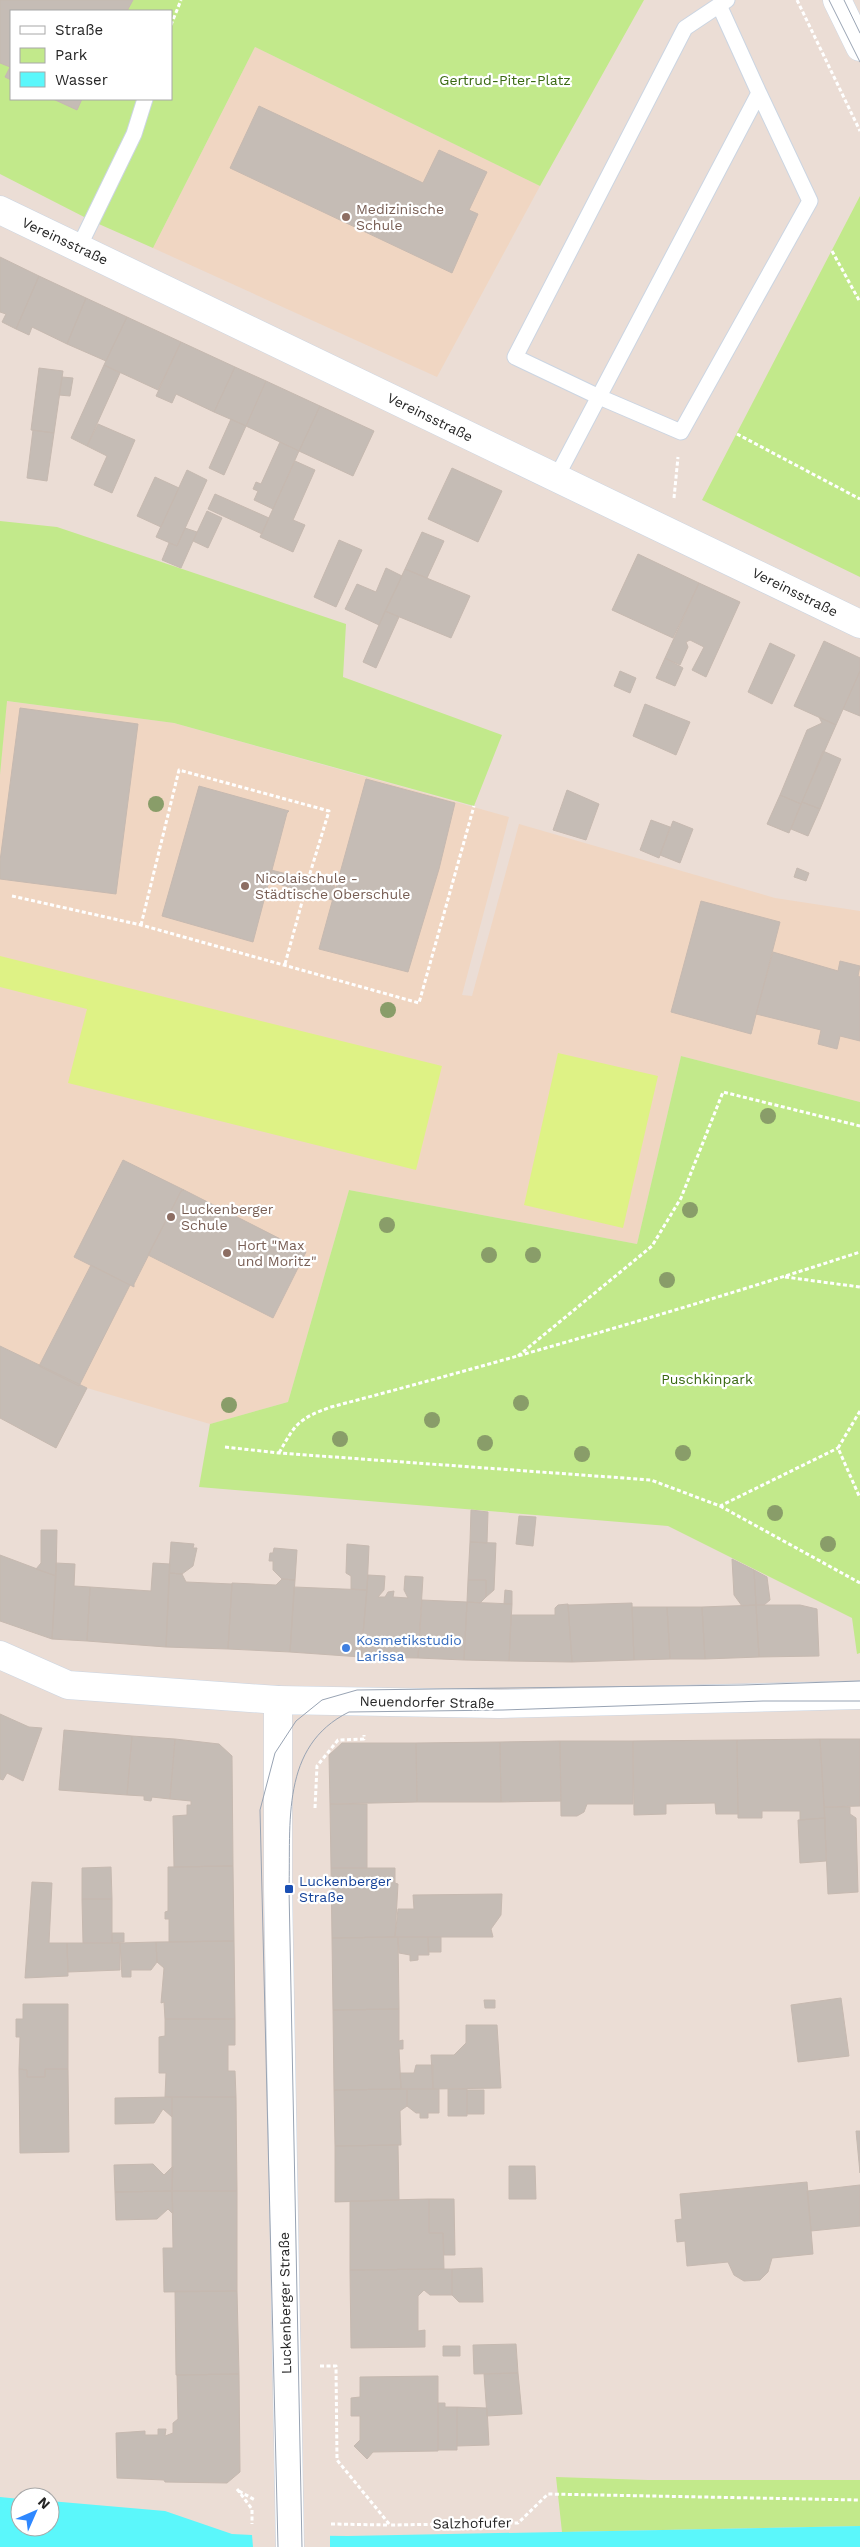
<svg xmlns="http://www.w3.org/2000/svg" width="860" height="2547" font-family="'Work Sans',sans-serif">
<rect width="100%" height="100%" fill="#ebddd5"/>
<path fill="#f0d6c2" d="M255,47L540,186L437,377L153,248Z
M6,701L174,723L509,817L462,995L472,996L519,824L775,898L860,911V1102L681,1056L637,1244L349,1190L288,1402L210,1424L87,1388L56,1448L0,1418V775Z"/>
<path fill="#c2e98b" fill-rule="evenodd" d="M0,0H644L540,186L255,47L153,248L92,221L0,174ZM11,11H171V99H11Z
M860,196V577L702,500Z
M0,521L57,527L346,624L343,677L502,735L474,806L174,723L7,701L0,775Z
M681,1056L860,1102V1653L857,1654L852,1618L668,1526L199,1487L210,1424L288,1402L349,1190L637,1244Z
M556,2477L648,2480H860V2526L562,2532Z"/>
<path fill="#def285" d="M0,956L442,1066L416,1170L68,1083L87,1009L0,987Z
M558,1053L658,1076L623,1228L524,1205Z"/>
<path fill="#5bf7fb" d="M0,2497L20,2499V2527H50V2501L165,2511L232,2534L252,2535L348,2536L860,2526V2547H0Z"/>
<path fill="#ebddd5" d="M252,2535H330V2547H253Z"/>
<path fill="#c5bcb5" stroke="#c6b9b0" d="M0,0H133L127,11H11V80L5,77L10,67L0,63Z
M53,99H82L77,110Z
M259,106L423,183L439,150L487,172L469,210L478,214L452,273L230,168Z
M0,257L39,276L16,329L2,322L6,314L0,312Z
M39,276L86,298L67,344L32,327L29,335L16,329Z
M86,298L127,317L106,361L67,344Z
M127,317L181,342L158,390L104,365Z
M181,342L235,367L214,412L176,394L172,403L156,396Z
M104,365L120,373L87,446L71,438Z
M235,367L266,381L246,426L214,412Z
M39,368L63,371L54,433L31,430Z
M62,377L73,378L70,396L59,395Z
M266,381L320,406L299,451L246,426Z
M320,406L374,431L353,476L299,451Z
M231,419L246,426L224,475L209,468Z
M98,424L135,440L112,493L94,485L107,456L87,446Z
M33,430L54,433L47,481L27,478Z
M280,442L299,451L273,509L254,500L258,491L253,489L256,482L261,484Z
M295,461L315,470L293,520L305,525L293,552L260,537Z
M452,468L502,491L478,542L428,519Z
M187,470L207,480L177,546L156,537Z
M155,477L179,488L161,527L137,516Z
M215,494L269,518L262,534L208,509Z
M207,511L222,518L208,548L193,541Z
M185,528L197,532L181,568L162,560L169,543L177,546Z
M422,532L444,541L427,578L405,569Z
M339,540L362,550L336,607L314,597Z
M638,554L699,583L673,638L612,610Z
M386,568L402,576L379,625L345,609L357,584L376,592Z
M405,569L470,596L451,638L385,611Z
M699,583L740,602L706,677L692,670L704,647L690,640L686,642L688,647L680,665L665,658Z
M385,611L399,617L376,668L363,662Z
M824,641L860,658V671L836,725L794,706Z
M770,643L795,655L772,704L748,692Z
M665,658L683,668L675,686L656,678Z
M620,671L636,678L630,693L614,686Z
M860,671V716L843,709Z
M645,704L690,722L676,755L633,736Z
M20,708L138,724L116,894L0,879V861Z
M819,717L836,725L801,804L780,795L807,730L822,723Z
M823,751L841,759L820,809L802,802Z
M366,779L455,803L439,869L408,972L319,949Z
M199,786L289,811L287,813L253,942L162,916Z
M567,790L599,804L586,840L553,830Z
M780,795L801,804L789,833L767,824Z
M802,802L820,809L808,836L791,829Z
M651,820L670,827L659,858L640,850Z
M673,821L693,829L680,863L660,855Z
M797,868L809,873L806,881L794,877Z
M271,870L335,886L332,900L268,881Z
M701,901L780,922L751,1034L671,1012Z
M773,952L838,971L840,961L860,966L858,976L860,977V1041L840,1036L837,1049L818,1044L821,1030L756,1014Z
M123,1160L184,1190L181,1191L134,1284V1287L74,1257Z
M184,1190L306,1252L273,1318L148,1255L181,1191Z
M91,1265L130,1285L79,1386L39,1366Z
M0,1346L87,1388L56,1448L0,1418Z
M471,1510L488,1512L487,1543L470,1542Z
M519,1516L536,1517L533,1546L516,1544Z
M41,1530H57L56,1576L36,1569L41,1563Z
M171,1542L194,1544L193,1548H197L193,1566L182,1574L169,1573Z
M470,1542L496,1543L494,1590L486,1597V1580H468Z
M347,1544L369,1546L367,1590L351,1589V1576L346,1573Z
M274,1548L297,1550L295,1580L282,1579L273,1570V1561H269L270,1553H273Z
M0,1555L56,1576L52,1639L0,1621Z
M732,1559L754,1570L756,1605L742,1606L734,1595Z
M56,1563L75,1564L74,1586L90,1587L87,1641L52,1639Z
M153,1563L170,1564L166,1647L87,1641L90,1587L151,1591Z
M754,1570L767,1577L770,1600L764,1605H756Z
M169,1573L182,1574L186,1582L232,1584L228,1649L166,1647Z
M368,1575L385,1576L384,1590L378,1597H385L388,1592L394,1591L393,1597L408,1598L404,1590L405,1576L423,1577L418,1658L361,1657Z
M282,1579L295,1580L290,1652L228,1649L232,1583L276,1585Z
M468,1580H486V1597L480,1603L467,1602Z
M294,1587L367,1590L361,1657L290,1652Z
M505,1590L512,1591V1604H504Z
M422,1600L467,1602L464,1660L418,1658Z
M467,1602L512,1604L509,1661L464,1660Z
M632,1603L634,1660L572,1662L568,1605Z
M568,1604L572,1662L509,1661L511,1615H555V1608L558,1605Z
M756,1605H800L817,1609L819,1656L759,1657Z
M756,1605L759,1657L705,1659L702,1607Z
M632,1607H667L670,1659L634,1660Z
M667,1607H702L705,1659H670Z
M0,1714L29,1727L42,1728L23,1781L7,1773L3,1780L0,1779Z
M64,1730L132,1736L127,1795L59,1790Z
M132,1736L175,1739L170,1799L152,1797L151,1801L144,1800V1796L127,1795Z
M175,1739L219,1744L232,1756L233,1866L174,1867L173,1816L187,1815V1805H191V1801L170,1799Z
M820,1739H860V1806L824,1807Z
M820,1739L825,1818L800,1820V1811H762V1818H738L737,1740Z
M737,1740L738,1814H716L715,1803L666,1804V1814L634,1815L633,1741Z
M560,1741H633V1804H587L584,1812L577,1816H561Z
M560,1741L561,1801L501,1802L500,1742Z
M500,1742L501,1802H417L416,1743Z
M342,1743H416L417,1802L330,1804L329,1755Z
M330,1804H367V1868H331Z
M824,1807H850V1814L856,1818L858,1892L828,1894Z
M825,1818L826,1861L800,1863L798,1820Z
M233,1866L234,1941L169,1942V1919H165V1912L168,1911V1867Z
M111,1867L112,1899H82V1868Z
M331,1868H395V1883L398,1884L395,1937L332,1938Z
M32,1882L52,1883L49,1943H67L68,1976L25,1978Z
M502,1894L501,1915L491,1929L493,1937H395L398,1909H414L413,1895Z
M82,1899H112V1943H83Z
M112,1933H124V1942L112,1943Z
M398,1937L399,2009L333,2010L332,1938Z
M398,1937H428L429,1955H418V1960L410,1961V1955L399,1953Z
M428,1937H441V1952H428Z
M234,1941L235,2019H165L164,2002L161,2003L164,1968L157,1962L156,1942Z
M156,1942L157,1962L151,1970H131V1977H122L120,1943Z
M67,1943H120V1970L68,1972Z
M841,1998L849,2056L798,2062L791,2005Z
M484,2000H495V2008H485Z
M23,2004H68V2069H45V2077H27V2070L19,2069L20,2037H16V2019H23Z
M399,2009V2041L403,2040V2049H399L401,2089L334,2090L333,2010Z
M165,2019H235V2045H228V2071H235L236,2097H165L166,2073H159V2037L165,2036Z
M466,2025H497L501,2088L433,2089L431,2055H454L466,2043Z
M416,2065H433V2089H401L400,2073H414Z
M19,2069L27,2070V2077H45V2069H68L69,2152L20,2153Z
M401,2089H407V2106L400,2111L401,2145L335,2146L334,2090Z
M407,2089H439V2113H428V2118H420V2113H416L407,2106Z
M448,2089H467V2116H448Z
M467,2090H484V2114H467Z
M172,2097H236L237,2191H172Z
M172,2097V2117L163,2109L154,2123L115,2124V2098Z
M856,2131H860V2173Z
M398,2145L399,2200L335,2202V2146Z
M153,2164L164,2175L173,2166L172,2191L115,2192L114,2165Z
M509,2166H535L536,2199H509Z
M807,2182L813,2254L772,2258L768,2272L760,2280L744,2281L734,2275L728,2262L687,2266L685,2241L677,2242L675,2220L682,2219L680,2194Z
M860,2185V2226L811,2231L807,2191Z
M172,2191H237V2291L164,2292L163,2248H173Z
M172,2191L173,2214L168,2209L157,2219L116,2220L115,2192Z
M429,2199V2233H443L444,2269L350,2270V2201Z
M429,2199H454L455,2255H444L443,2233H429Z
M482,2268L483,2302H459L452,2295V2269Z
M444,2269H452V2295H430L424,2290L418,2296V2331L425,2330V2347L351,2348L350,2270Z
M175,2291H237L239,2374L176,2375Z
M516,2344L518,2373L474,2374L473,2345Z
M443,2346H460V2356H443Z
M518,2373L522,2414L487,2416L484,2374Z
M239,2374L240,2472L227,2483L165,2482L164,2480L117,2478L116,2433L145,2431V2435H158V2429H166L165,2436L173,2433V2423L178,2419L177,2375Z
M438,2376V2451L373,2452L367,2459L354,2446L360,2440V2416H351V2398L360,2397V2377Z
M438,2403H445V2407H457V2450H438Z
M457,2407L487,2408L489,2445L457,2446Z"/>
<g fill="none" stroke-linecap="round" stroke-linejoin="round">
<defs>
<path id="lane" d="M727,0L685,28L515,357L597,396L681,432L810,201L759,93
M79,247L134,134L145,99
M556,478L759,93L719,5"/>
<path id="street" d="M0,210L860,624
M0,1655L68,1685L278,1700"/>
<path id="secondary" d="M837,0L860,47
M290,2547L278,1889V1700L499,1704L860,1695"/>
</defs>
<use href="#lane" stroke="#cbd5e2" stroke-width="17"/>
<use href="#street" stroke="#cbd5e2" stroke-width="29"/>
<use href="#secondary" stroke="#cbd5e2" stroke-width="29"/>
<path stroke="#fff" stroke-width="3" stroke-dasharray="4 2.5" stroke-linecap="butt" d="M797,0L860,131
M171,25L181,0
M832,251L860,302
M737,434L860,499
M674,498L678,457
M12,896L141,925L419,1003L474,806
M141,925L179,770L329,811L308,880
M285,964L305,891
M785,1277L860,1287
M518,1356L652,1246L681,1198L723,1092L860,1126
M860,1411L838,1448L860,1498
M225,1447L279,1453L651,1480L720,1506L838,1448
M279,1453C296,1423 298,1419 331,1407C509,1360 685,1309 860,1252
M720,1506L860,1583
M315,1808L317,1766L338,1740L364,1739V1735
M320,2366H336L337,2460L390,2525L518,2523L548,2494L860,2500
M237,2489L252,2509V2524
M239,2491L255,2500
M331,2524L389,2525"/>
<use href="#lane" stroke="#fff" stroke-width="15"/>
<use href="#street" stroke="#fff" stroke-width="28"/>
<use href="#secondary" stroke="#fff" stroke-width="28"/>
<path stroke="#98a3b3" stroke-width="1" d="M829,0L860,62
M844,0L860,33
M278,2547L260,1810L275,1753L296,1721L322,1700L357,1690L743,1685L860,1681
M302,2547L289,1889C291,1823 280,1746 349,1712L503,1710L763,1701H860"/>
</g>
<g fill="#899d69">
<circle cx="156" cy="804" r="8"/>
<circle cx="388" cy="1010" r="8"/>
<circle cx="768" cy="1116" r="8"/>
<circle cx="690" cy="1210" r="8"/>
<circle cx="387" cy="1225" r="8"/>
<circle cx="489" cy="1255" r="8"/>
<circle cx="533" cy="1255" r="8"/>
<circle cx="667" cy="1280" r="8"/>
<circle cx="521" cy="1403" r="8"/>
<circle cx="229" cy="1405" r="8"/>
<circle cx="432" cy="1420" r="8"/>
<circle cx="340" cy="1439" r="8"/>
<circle cx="485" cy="1443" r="8"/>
<circle cx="683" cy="1453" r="8"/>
<circle cx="582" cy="1454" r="8"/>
<circle cx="775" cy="1513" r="8"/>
<circle cx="828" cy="1544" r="8"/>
</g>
<g fill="#8d6e63" stroke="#fff" stroke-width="2">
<circle cx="346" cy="217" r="5"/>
<circle cx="245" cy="886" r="5"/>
<circle cx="171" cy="1217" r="5"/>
<circle cx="227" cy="1253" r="5"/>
</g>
<circle fill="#3f7fe0" stroke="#fff" stroke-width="2" cx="346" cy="1648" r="5"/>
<rect fill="#1a4fb4" stroke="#fff" stroke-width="2" x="284" y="1884" width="10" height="10" rx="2.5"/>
<g text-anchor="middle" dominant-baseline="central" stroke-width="4.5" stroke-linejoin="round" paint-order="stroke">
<g font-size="14" fill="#396911" stroke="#fff">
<text x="505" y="80">Gertrud-Piter-Platz</text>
<text x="707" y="1379">Puschkinpark</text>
</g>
<g font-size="14" fill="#785e54" stroke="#fff" text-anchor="start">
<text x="356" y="209">Medizinische<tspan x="356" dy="16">Schule</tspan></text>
<text x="255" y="878">Nicolaischule -<tspan x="255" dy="16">Städtische Oberschule</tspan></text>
<text x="181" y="1209">Luckenberger<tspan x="181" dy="16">Schule</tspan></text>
<text x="237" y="1245">Hort "Max<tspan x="237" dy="16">und Moritz"</tspan></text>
</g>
<g font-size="14" fill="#262626" stroke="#fff">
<text transform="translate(65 241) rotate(25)">Vereinsstraße</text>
<text transform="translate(430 417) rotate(26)">Vereinsstraße</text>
<text transform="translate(795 592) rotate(26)">Vereinsstraße</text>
<text transform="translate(427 1702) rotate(1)">Neuendorfer Straße</text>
<text transform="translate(285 2303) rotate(-91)">Luckenberger Straße</text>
<text transform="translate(472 2523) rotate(-1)">Salzhofufer</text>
</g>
<g font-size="14" fill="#366cbe" stroke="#fff" text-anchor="start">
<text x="356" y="1640">Kosmetikstudio<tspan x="356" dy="16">Larissa</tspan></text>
</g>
<g font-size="14" fill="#164399" stroke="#fff" text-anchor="start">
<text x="299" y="1881">Luckenberger<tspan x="299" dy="16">Straße</tspan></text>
</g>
</g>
<rect x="10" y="10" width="162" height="90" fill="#ffffff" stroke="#a8a8a8"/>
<rect x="20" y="26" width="25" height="8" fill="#ffffff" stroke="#a8a8a8"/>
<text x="55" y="35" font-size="15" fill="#262626">Straße</text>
<rect x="20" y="48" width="25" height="15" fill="#c2e98b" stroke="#a8a8a8"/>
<text x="55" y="60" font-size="15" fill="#262626">Park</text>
<rect x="20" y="72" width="25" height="15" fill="#5bf7fb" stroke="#a8a8a8"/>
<text x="55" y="85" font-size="15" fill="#262626">Wasser</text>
<g transform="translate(35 2512) rotate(45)"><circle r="24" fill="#ffffff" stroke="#a8a8a8"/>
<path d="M0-4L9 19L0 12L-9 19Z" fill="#2f88ff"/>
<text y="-8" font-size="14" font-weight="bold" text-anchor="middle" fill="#262626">N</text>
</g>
</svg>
